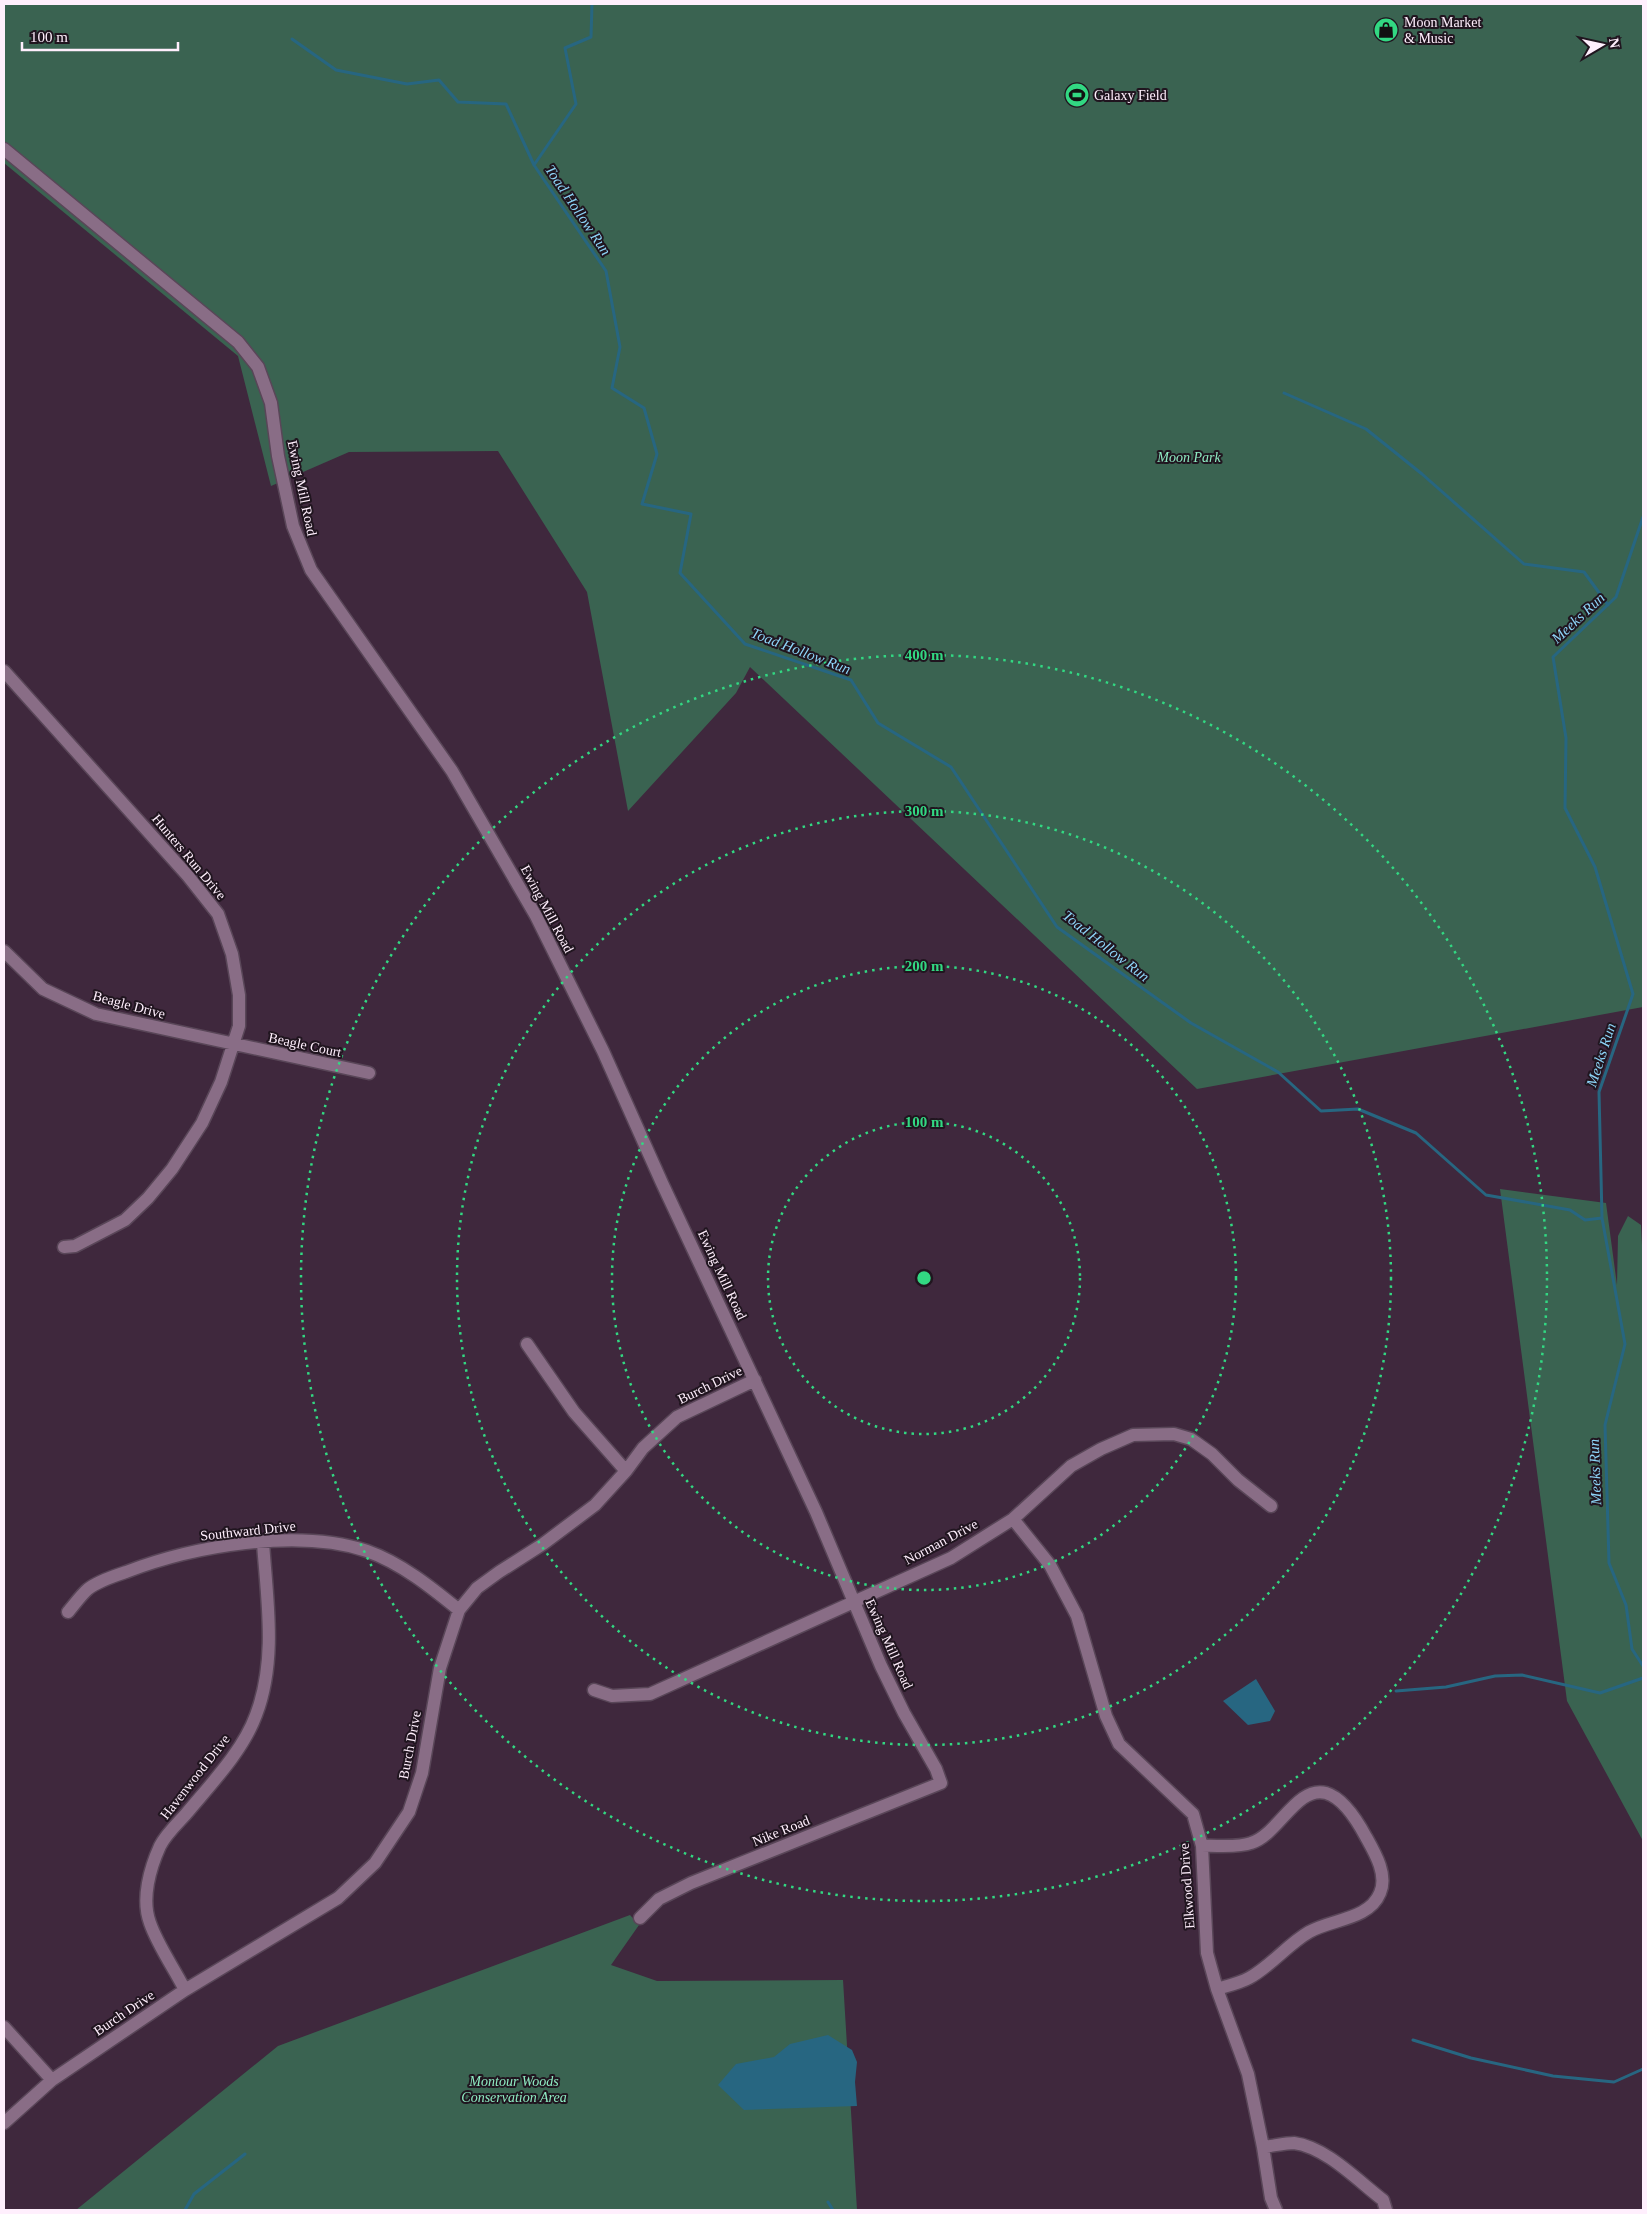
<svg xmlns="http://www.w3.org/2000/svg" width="1647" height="2214" font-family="Georgia,serif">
<rect width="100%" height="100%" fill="#3f283d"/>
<path fill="#3a6351" d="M4,4H1643V1007L1197,1089L750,667L736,693L628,811L587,592L498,451L349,452L271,486L238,356L4,163Z
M1500,1189L1606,1203L1617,1285L1618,1236L1628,1216L1641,1225L1643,1265V1841L1567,1701Z
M630,1915L639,1925L611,1965L657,1981L843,1980L857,2210H76L278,2046Z"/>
<path fill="#276681" d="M1256,1679L1275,1711L1270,1721L1248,1725L1223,1701Z
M828,2035L852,2050L857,2062L855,2082L857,2106L744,2110L718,2085L736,2064L774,2057L790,2044Z"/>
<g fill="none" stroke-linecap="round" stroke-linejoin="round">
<path stroke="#276681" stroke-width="3" d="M592,4L591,37L565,48L576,104L534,165L606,271L620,347L612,388L644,408L657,454L642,504L691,514L680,573L745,644L851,680L878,723L951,767L1057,927L1191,1023L1278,1072L1321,1111L1358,1109L1416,1133L1486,1195L1570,1210L1585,1220L1602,1218
M292,39L336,70L407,84L439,80L458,102L506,104L534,165
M1284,393L1366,429L1422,474L1524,564L1584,572L1608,605
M1643,517L1616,597L1553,657L1566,738L1565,808L1595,867L1633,994L1599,1092L1602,1218L1625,1344L1605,1425L1609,1563L1626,1605L1632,1649L1643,1666
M1396,1691L1446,1687L1495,1676L1522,1675L1600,1693L1643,1678
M1413,2040L1471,2058L1553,2076L1614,2082L1643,2069
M828,2202L833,2210
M185,2210L194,2194L245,2154"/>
<defs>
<path id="street" d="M4,149L238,342L258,367L271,403L278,456L293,526L311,570L452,771L536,916L603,1051L662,1183L816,1512L881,1666L904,1713L936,1769L941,1783L691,1883L659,1899L640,1918
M4,671L188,876L218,914L232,954L239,995V1026L221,1082L202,1123L172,1169L148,1198L125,1220L75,1246L64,1247
M4,951L43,989L96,1014L369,1073
M527,1344L574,1412L626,1471
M1013,1519L1050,1565L1077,1616L1106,1716L1119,1744L1193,1814L1202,1846L1207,1953L1217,1989L1248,2074L1263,2147L1271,2198L1276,2210
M68,1612C74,1605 81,1595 88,1589C98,1581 114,1576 126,1572C193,1546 297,1528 367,1551C401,1563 432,1588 459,1610
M594,1690L612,1696L650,1694L951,1558L1013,1519L1071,1466L1101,1449L1133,1435L1174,1434L1191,1439L1212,1454L1238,1480L1271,1506
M1202,1846C1215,1845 1238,1848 1251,1843C1278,1835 1297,1785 1326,1793C1343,1798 1358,1822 1366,1837C1375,1853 1388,1875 1380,1893C1369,1920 1331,1919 1309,1932C1288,1944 1270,1967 1249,1978C1240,1983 1227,1986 1217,1989
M185,1990C174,1968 158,1946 150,1923C141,1899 150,1868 160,1846C166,1834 178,1823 186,1814C210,1785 243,1751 256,1715C277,1660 267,1600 263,1543
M4,2027L52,2080
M4,2123L52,2080L185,1990L338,1898L375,1863L409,1812L422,1773L440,1668L459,1610L477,1588L499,1572L543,1544L595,1505L626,1471L643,1448L677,1417L755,1380
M1263,2147C1273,2146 1285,2143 1294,2143C1326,2147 1358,2181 1383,2200L1386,2210"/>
</defs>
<use href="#street" stroke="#594658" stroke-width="15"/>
<use href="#street" stroke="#896d86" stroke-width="12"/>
</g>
<g fill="none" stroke="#32d882" stroke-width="2.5" stroke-dasharray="2.5 5">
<circle cx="924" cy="1278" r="156"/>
<circle cx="924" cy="1278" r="312"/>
<circle cx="924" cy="1278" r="467"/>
<circle cx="924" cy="1278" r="623"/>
</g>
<defs>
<symbol id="shop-disc" viewBox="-11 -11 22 22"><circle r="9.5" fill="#32d882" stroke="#20151f"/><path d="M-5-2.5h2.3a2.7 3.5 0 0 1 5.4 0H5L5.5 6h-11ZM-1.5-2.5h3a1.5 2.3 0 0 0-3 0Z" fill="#111"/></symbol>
<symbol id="stadium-disc" viewBox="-11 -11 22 22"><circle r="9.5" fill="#32d882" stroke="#20151f"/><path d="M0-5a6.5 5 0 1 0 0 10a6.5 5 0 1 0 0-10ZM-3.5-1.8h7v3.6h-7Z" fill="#111"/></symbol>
</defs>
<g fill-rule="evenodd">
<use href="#shop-disc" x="1372" y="16" width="28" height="28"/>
<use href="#stadium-disc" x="1063" y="81" width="28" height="28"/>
</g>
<g text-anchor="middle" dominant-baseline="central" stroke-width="4" stroke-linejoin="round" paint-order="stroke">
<g font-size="14" fill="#ffeffd" stroke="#20151f" text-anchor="start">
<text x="1404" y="22">Moon Market<tspan x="1404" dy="16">&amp; Music</tspan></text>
<text x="1094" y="95">Galaxy Field</text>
</g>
<g font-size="14" font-style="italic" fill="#8fecc3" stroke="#20151f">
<text x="1189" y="457">Moon Park</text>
<text x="514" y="2081">Montour Woods<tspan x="514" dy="16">Conservation Area</tspan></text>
</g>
<g font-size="14" fill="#ffeffd" stroke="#20151f">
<text transform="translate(302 488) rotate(78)">Ewing Mill Road</text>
<text transform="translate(189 857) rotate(50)">Hunters Run Drive</text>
<text transform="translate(547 909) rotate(62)">Ewing Mill Road</text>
<text transform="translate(129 1005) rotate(15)">Beagle Drive</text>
<text transform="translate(305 1045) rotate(12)">Beagle Court</text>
<text transform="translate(722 1275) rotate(65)">Ewing Mill Road</text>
<text transform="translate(710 1385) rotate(-26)">Burch Drive</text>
<text transform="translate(248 1531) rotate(-6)">Southward Drive</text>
<text transform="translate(941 1542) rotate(-28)">Norman Drive</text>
<text transform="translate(889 1644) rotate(66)">Ewing Mill Road</text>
<text transform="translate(410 1745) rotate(-79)">Burch Drive</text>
<text transform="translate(195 1777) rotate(-52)">Havenwood Drive</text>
<text transform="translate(781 1831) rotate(-22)">Nike Road</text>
<text transform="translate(1187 1886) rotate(-94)">Elkwood Drive</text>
<text transform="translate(124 2013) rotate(-34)">Burch Drive</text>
</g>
<g font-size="15" font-style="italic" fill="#8dd4f7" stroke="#20151f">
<text transform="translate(578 210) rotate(56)">Toad Hollow Run</text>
<text transform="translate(1578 618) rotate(-43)">Meeks Run</text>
<text transform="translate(801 651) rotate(21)">Toad Hollow Run</text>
<text transform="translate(1106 946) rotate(38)">Toad Hollow Run</text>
<text transform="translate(1601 1055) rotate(-72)">Meeks Run</text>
<text transform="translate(1595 1472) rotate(-92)">Meeks Run</text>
</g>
</g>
<circle cx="924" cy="1278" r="8" fill="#32d882" stroke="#20151f" stroke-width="2.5"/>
<g font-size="15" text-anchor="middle" font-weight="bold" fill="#32d882" stroke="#20151f" stroke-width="4" stroke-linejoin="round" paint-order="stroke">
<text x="924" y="660">400 m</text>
<text x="924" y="816">300 m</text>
<text x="924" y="971">200 m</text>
<text x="924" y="1127">100 m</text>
</g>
<rect width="1647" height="2214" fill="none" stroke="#ffeffd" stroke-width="10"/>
<g transform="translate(1602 45) rotate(81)" stroke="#20151f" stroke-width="4" paint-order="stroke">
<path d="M0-4L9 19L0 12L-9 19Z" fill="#ffeffd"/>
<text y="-8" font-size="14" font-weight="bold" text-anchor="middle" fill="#ffeffd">N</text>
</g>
<path d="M22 42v8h156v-8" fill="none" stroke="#ffeffd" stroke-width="2.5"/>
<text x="30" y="42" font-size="15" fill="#ffeffd" stroke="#20151f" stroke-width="4" paint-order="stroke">100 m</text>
</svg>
